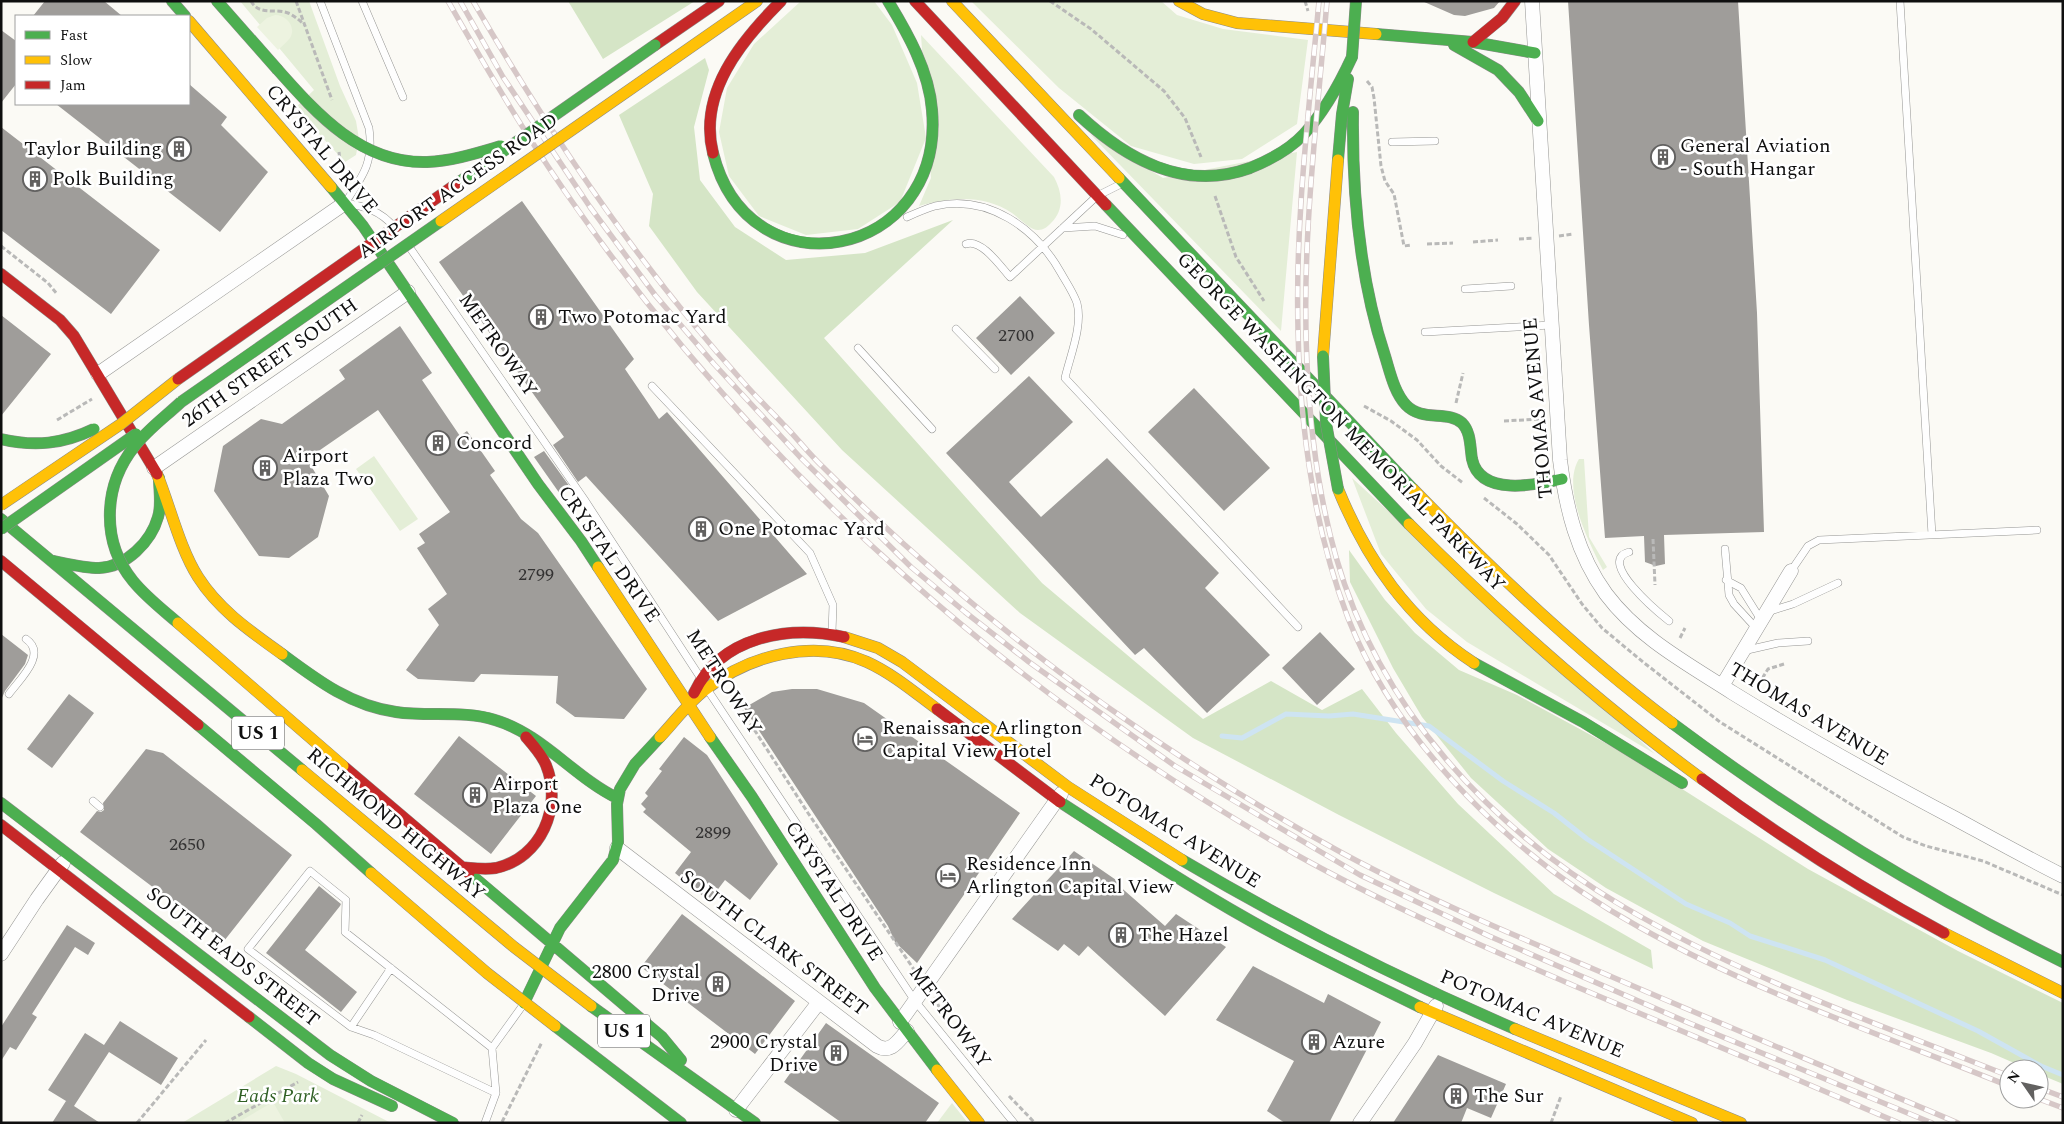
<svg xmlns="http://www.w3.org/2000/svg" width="2064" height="1124" font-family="Spectral,serif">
<rect width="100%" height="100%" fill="#fbfaf5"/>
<path fill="#e4eed7" d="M240,1H309L340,86L356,121L359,139L356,155L345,162L295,108L314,90Z
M801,1H874L892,25L917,83L926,138L900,202L858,229L806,235L759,216L729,176L719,132L727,88L754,44Z
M971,1H1161L1177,15L1223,29L1308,40L1297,124L1242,159L1194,164L1131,146L1059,88Z
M921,35L1054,177C1062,192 1065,209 1051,223C1047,227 1044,230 1038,230C1030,230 1019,218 1012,213C984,194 950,197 919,206L931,178Z
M1090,134L1163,178L1297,152L1281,331Z
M374,456L418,519L400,531L356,469Z
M1579,459H1584L1589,537L1607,567L1603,570C1589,543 1561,488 1579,459Z
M1352,478L1655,754L1467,642L1426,609L1381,554Z
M276,1066L296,1074L391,1123H182Z
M952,1103L968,1123H937Z"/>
<path fill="#d5e5c6" d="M568,1H695L603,59Z
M705,58L709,70L694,127L700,180L735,227L786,260L865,253L953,220L824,338L1042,583L1203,719L1271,681L1322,710L1362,689L1396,733L1458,804L1554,894L1651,950L1653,969L1494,893L1339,815L1193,738L1020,613L842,450L697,292L649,226L653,194L619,115Z
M1349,550L1385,600L1415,633L1459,670L1517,695L1635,759L1808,869L1958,951L2063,1003V1084L2039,1074V1069H2028L1991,1053L1847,1000L1703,941L1606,888L1548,849L1471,778L1422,717L1393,668L1350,582Z"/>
<path fill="#edf3e0" d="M275,15C286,15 297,27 290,38C287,42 282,46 278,50L257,27L267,18Z
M273,1102L285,1123H237Z"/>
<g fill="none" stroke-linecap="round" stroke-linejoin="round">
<path stroke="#cee4f2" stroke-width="5" d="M1222,736L1242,738L1286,714L1329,716L1353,714L1429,726L1503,781L1554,813L1587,839L1686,904L1730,923L1750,936L1825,960L1978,1031L2041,1066L2063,1075"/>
</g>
<path fill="#9f9d9a" d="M45,1H104L122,16H33Z
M1422,1H1500L1494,8L1465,16L1454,15Z
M1568,1H1738L1757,313L1764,532L1664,535L1665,564L1656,566L1645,562L1644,536L1605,538L1589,325Z
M1,30L16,41V84L1,103Z
M189,84L227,117L221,125L268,172L220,232L56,104H189Z
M1,127L160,250L111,314L1,230Z
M522,201L634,359L625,369L659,419L667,412L807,574L718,621L586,476L578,482L553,445L564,437L439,262Z
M1020,296L1055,333L1011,375L976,338Z
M1,315L51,354L1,416Z
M400,326L432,373L422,380L460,436L467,431L495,471L490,475L521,519L538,533L647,689L624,719L575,717L556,703L558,676L481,674L474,682L418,679L406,670L439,625L428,609L447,594L417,548L425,543L419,534L450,512L378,410L307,459L329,496L318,537L289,558L259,556L214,491L223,446L261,419L282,424L345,379L339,370Z
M1029,376L1073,422L1009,482L1041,517L1107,458L1219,573L1205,588L1270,655L1207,713L1144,648L1135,655L946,453Z
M1194,388L1270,468L1224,511L1148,432Z
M544,451L570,487L560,494L534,457Z
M1320,632L1355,669L1317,705L1282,668Z
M1,634L28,655L25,664L5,691L1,700Z
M792,689H817L864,703L1020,813L917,963L895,942L888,926L744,708L772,692Z
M69,694L94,713L52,768L27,749Z
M459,736L536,796L491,854L414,794Z
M684,737L707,755L778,864L750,900L725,880L709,901L675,873L691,852L643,812L646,809L641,804L648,796L645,793L662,771L659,769Z
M146,749L163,753L292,855L224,941L80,832L97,811L101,812L104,810L103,803Z
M1074,851L1119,882L1117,884L1165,926L1176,914L1226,947L1165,1016L1088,946L1079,956L1064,944L1058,951L1012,919Z
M319,886L341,904L340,906L305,950L357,992L341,1012L266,953Z
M682,914L795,1001L755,1054L641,967Z
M67,925L95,943L88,955L75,947L32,1014L37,1017L16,1050L10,1047L1,1061V1027Z
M1253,966L1324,1003L1328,994L1381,1022L1329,1123H1285L1267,1111L1294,1061L1216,1020Z
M120,1021L178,1058L161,1085L109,1052L74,1106L100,1123H52L66,1101L71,1104L48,1090L85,1033L104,1045Z
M826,1023L939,1103L925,1123H842L784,1082Z
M1438,1055L1506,1084L1491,1118L1467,1108L1461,1123H1393Z"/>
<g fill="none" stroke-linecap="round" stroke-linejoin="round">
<defs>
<path id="lane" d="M320,1L369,128C374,162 363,176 345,203C364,206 381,211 394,227
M362,1L403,97
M1900,1L1932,535
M1392,142L1435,141
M907,217C916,213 925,209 935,206C988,194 1036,228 1061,273C1066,282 1073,292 1077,303C1083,326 1070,356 1065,378L1298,627
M1063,228L1095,226L1123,235
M966,244C981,238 1001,267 1010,277L1097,196L1119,185
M408,245L584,499L700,677
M1465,289L1511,286
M956,329L995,369
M1425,332L1551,325
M858,348L932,429
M652,386L810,553L833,605L832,632
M1725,549L1729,595L1734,604L1756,628
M1629,552C1596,561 1659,613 1669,621
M1791,571L1808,546L1819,540L2037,530
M1726,580L1741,588L1761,620
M1767,612L1793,604L1838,583
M1743,651L1778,643L1808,641
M707,689L915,1001L1014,1123
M9,694C19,680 48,654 26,639
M93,801L100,807
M351,1027L391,968
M492,1048L345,932L346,900L310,871L248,949L351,1027L374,1035L496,1093
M485,1123L496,1093L492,1048L523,1005"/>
<path id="street" d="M1532,1L1560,460C1566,508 1577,554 1606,594C1639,638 1688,664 1733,693C1806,738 1880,779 1956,819C1991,838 2027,858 2063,876
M98,374L345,203
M154,468L408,292
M1722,686L1791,571
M617,848L877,1046C891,1054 898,1041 907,1031
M1,954L37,899L63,863
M900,1022L1061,794
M736,1110L819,1002
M1360,1123L1415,1043L1436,1006"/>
<path id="fast" d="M172,1L185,16
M217,1L277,69
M1376,34L1473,42L1535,53
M1454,45L1498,70L1519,92L1538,121
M1353,112C1352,195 1359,277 1385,356C1390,372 1394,392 1406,405C1422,422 1448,410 1462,423C1471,432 1470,447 1472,459C1480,497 1536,485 1562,479
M1079,115C1126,159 1184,192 1250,168C1270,160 1289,150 1304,134C1325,111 1339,85 1352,57
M713,153C749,297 945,259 932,110C929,71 908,34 888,1
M1338,160L1342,114L1348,79
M1119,178L1413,489
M331,187L363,226L538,484L581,541L598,567
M1106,205L1409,524
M1,519L302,770
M53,561C68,564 84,568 99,568C126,567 151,542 158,517C162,505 159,491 159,478
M282,654C317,680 351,706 396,712C428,717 464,710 495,720C542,734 574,777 617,798
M1474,663L1583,722L1682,783
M1672,723C1798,817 1922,893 2063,962
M198,725L316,824L371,873
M710,737L752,797L875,988L937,1070
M1060,802C1123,843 1185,884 1251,921C1306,952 1363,979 1420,1007
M1,803L330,1055L371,1081L453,1123
M1182,860C1290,924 1399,979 1515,1029
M469,873L662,1037L681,1060
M524,1003L560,928L613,860L618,842L617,804L620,789L635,764L660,737
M591,1006L755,1123
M249,1017L308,1063L333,1079L392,1106
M555,1026L681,1123"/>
<path id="slow" d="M952,1L1119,178
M1179,1L1203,14L1237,23L1376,34
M189,21L331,187
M668,63L757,1
M1323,356L1338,160
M157,474C170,506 180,549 198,577C219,610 250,631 282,654
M1338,489C1367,560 1408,620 1474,663
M1413,489C1494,572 1579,653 1672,723
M1409,524C1501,616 1597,702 1702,779
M598,567L710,737
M844,637L878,648L902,662L1068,787L1182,860
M660,737C675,721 688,703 705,690C749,655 814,638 867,662C893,674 914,692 937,709
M302,770L514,947L591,1006
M371,873L487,973L555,1026
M1944,933L2063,993
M1420,1007L1692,1123
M1515,1029L1741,1123
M937,1070L979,1123"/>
<path id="jam" d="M915,1L1106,205
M1473,42L1502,18L1515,1
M655,45L719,1
M713,153C698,93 741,41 781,1
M1,274L60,320L74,336L157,474
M1,561L198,725
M694,693C721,636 788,625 844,637
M937,709L1060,802
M343,766L469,873
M1702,779C1779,836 1860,888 1944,933
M1,825L249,1017
M461,867C472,868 484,870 496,868C541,858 563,807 546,765C542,755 533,745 526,737"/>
</defs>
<use href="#lane" stroke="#959593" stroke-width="8"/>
<use href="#street" stroke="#959593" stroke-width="15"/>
<use href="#fast" stroke="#8c8b89" stroke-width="12"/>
<use href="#slow" stroke="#8c8b89" stroke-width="12"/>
<use href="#jam" stroke="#8c8b89" stroke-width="12"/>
<path stroke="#b9b9b8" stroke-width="3" stroke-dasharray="5 2.5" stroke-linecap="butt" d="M251,1C259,16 275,8 288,13C295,16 300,21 305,25
M296,1L332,100
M1050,1L1091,29L1164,91L1185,118L1201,157
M1305,1L1308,11
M1367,81L1372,87L1374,98L1381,166L1385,181L1394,194L1404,246L1411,245
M339,152L340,161
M1215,196L1236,257L1264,301
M1559,236L1573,234
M1519,239L1534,238
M1473,242L1498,240
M1427,244L1453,243
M1,246L48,283L57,294
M1456,403L1463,373
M1364,406L1391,421L1417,440L1441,466L1463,483
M57,420L92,399
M1504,421L1540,419
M1484,498L1517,524L1549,555L1582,604L1602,628L1643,662L1720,722L1903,837L1926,846L1983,861L2063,895
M1653,539L1655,585
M1680,638L1685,628
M691,641L698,637L705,650
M1750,685L1760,682L1768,669L1784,664
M730,692L808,813L917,974
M935,997L941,1012
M1009,1096L1035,1123
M502,1122L542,1042
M137,1123L206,1040
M225,1123L298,1082
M358,1123L362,1115
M1551,1123L1561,1096"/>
<use href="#lane" stroke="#fefefe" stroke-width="7"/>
<use href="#street" stroke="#fefefe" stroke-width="14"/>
<use href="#fast" stroke="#4caf50" stroke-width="11"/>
<use href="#slow" stroke="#ffc107" stroke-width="11"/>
<use href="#jam" stroke="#c62828" stroke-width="11"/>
<defs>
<path id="rail" d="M448,1C490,75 533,148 583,217C769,480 1015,696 1295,854C1386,905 1482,946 1577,987C1684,1032 1792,1077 1899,1123
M460,1L503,77L590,207L655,295L714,364L800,457L911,567L965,612L1029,662L1175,766L1360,875L1489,936L1689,1023L1932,1123
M473,1C551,136 640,267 744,383C757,398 771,411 784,425C797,438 809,454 823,467C976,621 1153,750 1344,854C1426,898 1511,934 1596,970C1716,1022 1838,1072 1958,1123
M1319,1C1309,110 1295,221 1298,330C1300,428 1313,526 1348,618C1399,748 1518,860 1639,927C1757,993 1885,1036 2009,1086
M1327,1C1317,121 1301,243 1307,363C1310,428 1318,494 1336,557C1379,708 1491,829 1624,907C1744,978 1879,1024 2009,1076
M2039,1088L2063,1097
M2039,1099L2063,1108"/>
</defs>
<use href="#rail" stroke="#d6c7c7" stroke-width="5.5"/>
<use href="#rail" stroke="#fff" stroke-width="4" stroke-dasharray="11" stroke-linecap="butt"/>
<defs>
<path id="fast-bridge" d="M1352,57L1356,1
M277,69C317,114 361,164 427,162C452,161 477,153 501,146
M455,185L655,45
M1323,356L1326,423L1338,489
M181,402L441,221
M1,439C35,447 63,444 94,429
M1,529L136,434
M178,623C163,610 146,597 133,581C101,542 103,486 134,447C147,430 165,417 181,402"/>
<path id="slow-bridge" d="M441,221L668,63
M1,505L121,424L178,379
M178,623L343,766"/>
<path id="jam-bridge" d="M178,379L455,185"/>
</defs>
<use href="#fast-bridge" stroke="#8c8b89" stroke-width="12" stroke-linecap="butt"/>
<use href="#slow-bridge" stroke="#8c8b89" stroke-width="12" stroke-linecap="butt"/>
<use href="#jam-bridge" stroke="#8c8b89" stroke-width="12" stroke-linecap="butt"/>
<use href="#fast-bridge" stroke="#4caf50" stroke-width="11"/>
<use href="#slow-bridge" stroke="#ffc107" stroke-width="11"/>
<use href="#jam-bridge" stroke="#c62828" stroke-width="11"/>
</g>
<defs>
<symbol id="building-ring" viewBox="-11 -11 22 22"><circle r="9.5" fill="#fff" stroke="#626160" stroke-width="1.5"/><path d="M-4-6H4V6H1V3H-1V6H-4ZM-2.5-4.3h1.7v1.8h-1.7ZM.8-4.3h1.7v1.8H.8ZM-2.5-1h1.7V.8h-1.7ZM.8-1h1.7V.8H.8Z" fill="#626160"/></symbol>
<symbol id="hotel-ring" viewBox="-11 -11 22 22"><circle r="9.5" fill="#fff" stroke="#626160" stroke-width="1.5"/><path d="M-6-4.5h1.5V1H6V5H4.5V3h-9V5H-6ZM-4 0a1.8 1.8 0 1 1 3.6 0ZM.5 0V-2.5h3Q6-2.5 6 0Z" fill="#626160"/></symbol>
</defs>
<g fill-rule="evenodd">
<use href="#building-ring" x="165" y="135" width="28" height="28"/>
<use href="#building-ring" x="1649" y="143" width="28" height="28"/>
<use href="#building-ring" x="21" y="165" width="28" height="28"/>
<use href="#building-ring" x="527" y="303" width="28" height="28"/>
<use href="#building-ring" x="424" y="429" width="28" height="28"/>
<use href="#building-ring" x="251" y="454" width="28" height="28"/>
<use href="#building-ring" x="687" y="515" width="28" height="28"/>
<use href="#hotel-ring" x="851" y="725" width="28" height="28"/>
<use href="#building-ring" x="461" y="781" width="28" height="28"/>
<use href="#hotel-ring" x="934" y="862" width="28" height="28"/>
<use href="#building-ring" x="1107" y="921" width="28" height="28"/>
<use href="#building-ring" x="704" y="970" width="28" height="28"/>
<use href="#building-ring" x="1300" y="1028" width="28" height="28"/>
<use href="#building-ring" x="822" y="1039" width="28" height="28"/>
<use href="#building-ring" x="1442" y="1082" width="28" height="28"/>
</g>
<g text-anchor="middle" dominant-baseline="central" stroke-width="5" stroke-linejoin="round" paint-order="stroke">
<g font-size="18" fill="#333232">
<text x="1016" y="335">2700</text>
<text x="536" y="574">2799</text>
<text x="713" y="832">2899</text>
<text x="187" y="844">2650</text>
</g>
<g fill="#fff" stroke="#575757" stroke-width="1">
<rect x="232" y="716.5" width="52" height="33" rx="4"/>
<rect x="598" y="1014.5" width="52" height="33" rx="4"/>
</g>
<g font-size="19" font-weight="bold" fill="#0f0f0f">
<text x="258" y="733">US 1</text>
<text x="624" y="1031">US 1</text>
</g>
<g font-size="20" fill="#0f0f0f" stroke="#fff" text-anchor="start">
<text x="1680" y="146">General Aviation<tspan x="1680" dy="23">- South Hangar</tspan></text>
<text x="162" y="149" text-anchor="end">Taylor Building</text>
<text x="52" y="179">Polk Building</text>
<text x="558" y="317">Two Potomac Yard</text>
<text x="456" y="443">Concord</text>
<text x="282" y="456">Airport<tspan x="282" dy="23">Plaza Two</tspan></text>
<text x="718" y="529">One Potomac Yard</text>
<text x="882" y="728">Renaissance Arlington<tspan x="882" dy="23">Capital View Hotel</tspan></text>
<text x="492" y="784">Airport<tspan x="492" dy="23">Plaza One</tspan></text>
<text x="966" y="864">Residence Inn<tspan x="966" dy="23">Arlington Capital View</tspan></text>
<text x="1138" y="935">The Hazel</text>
<text x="700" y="972" text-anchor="end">2800 Crystal<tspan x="700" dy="23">Drive</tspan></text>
<text x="818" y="1042" text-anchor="end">2900 Crystal<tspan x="818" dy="23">Drive</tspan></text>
<text x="1332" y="1042">Azure</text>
<text x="1474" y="1096">The Sur</text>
</g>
<g font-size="20" fill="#0f0f0f" stroke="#fff">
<text transform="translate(322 149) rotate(50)">CRYSTAL DRIVE</text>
<text transform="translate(458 186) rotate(-35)">AIRPORT ACCESS ROAD</text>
<text transform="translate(498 345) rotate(55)">METROWAY</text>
<text transform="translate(270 363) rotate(-35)">26TH STREET SOUTH</text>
<text transform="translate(1538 408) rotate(-95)">THOMAS AVENUE</text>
<text transform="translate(1341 422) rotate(46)">GEORGE WASHINGTON MEMORIAL PARKWAY</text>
<text transform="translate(609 554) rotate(55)">CRYSTAL DRIVE</text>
<text transform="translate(724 682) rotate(57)">METROWAY</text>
<text transform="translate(1809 714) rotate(31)">THOMAS AVENUE</text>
<text transform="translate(396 824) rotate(40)">RICHMOND HIGHWAY</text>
<text transform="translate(1175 831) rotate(32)">POTOMAC AVENUE</text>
<text transform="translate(834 891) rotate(57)">CRYSTAL DRIVE</text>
<text transform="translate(774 943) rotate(37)">SOUTH CLARK STREET</text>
<text transform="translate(233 957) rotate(38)">SOUTH EADS STREET</text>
<text transform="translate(1532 1014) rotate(23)">POTOMAC AVENUE</text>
<text transform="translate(950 1017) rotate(53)">METROWAY</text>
</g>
<g font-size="20" font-style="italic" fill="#306025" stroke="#fff">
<text x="278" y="1096">Eads Park</text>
</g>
</g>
<rect width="2064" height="1124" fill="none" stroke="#0f0f0f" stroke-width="5"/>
<rect x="15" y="15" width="175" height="90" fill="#ffffff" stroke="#9f9f9f"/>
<rect x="25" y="31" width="25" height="8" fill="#4caf50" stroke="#9f9f9f"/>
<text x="60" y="40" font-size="15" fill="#0f0f0f">Fast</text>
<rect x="25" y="56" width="25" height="8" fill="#ffc107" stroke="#9f9f9f"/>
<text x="60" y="65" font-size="15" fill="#0f0f0f">Slow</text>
<rect x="25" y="81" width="25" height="8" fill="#c62828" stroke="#9f9f9f"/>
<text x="60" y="90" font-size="15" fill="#0f0f0f">Jam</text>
<g transform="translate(2024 1084) rotate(304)"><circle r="24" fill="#ffffff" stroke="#9f9f9f"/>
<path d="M0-4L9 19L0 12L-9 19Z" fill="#626160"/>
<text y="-8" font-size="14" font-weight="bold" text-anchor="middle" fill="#0f0f0f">N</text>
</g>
</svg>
